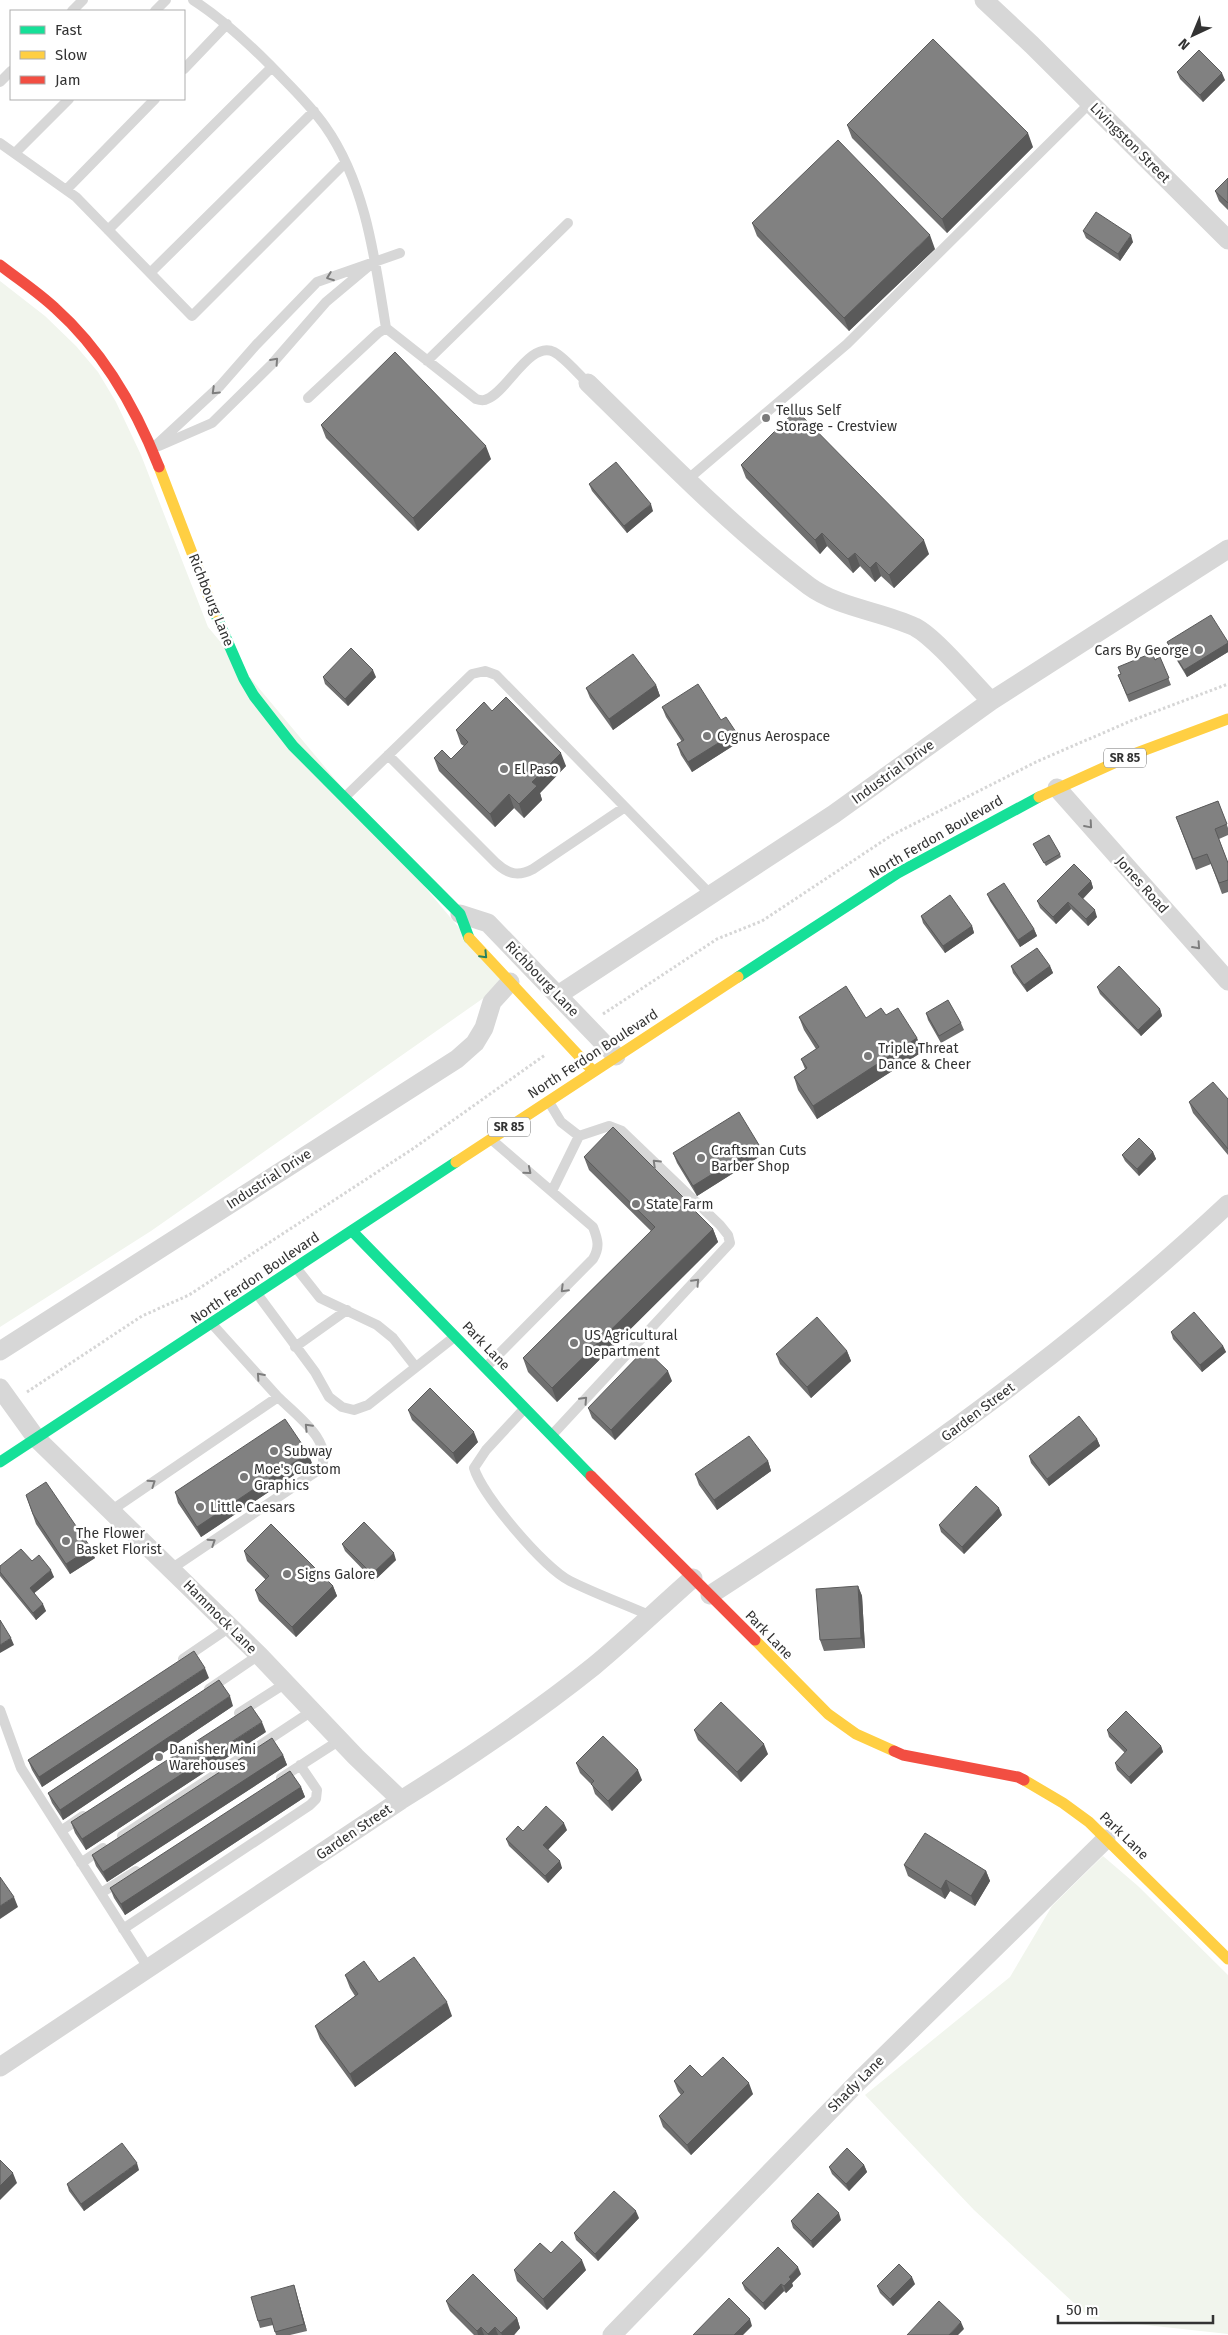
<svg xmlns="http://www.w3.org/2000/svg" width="1228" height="2335" font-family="'Fira Sans',sans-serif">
<rect width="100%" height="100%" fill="#fff"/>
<path fill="#f1f5ed" d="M0,281L45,316L76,346L98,372L116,402L141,455L208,627L505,983L151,1231L0,1327Z
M1103,1856L1138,1886L1228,1975V2334L1091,2319L974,2210L865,2095L1010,1977L1052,1906Z"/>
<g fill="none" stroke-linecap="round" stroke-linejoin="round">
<path stroke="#d6d6d6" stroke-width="3" stroke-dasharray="2.5 2.5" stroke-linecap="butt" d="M603,1014L717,939L762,921L892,835L1038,761L1133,720L1228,684
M27,1392L142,1316L189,1295L414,1148L545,1055"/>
<path stroke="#d7d7d7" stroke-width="10" d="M193,0C221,18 245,40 269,64C288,84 309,103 325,126C366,184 375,260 386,328L476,399C479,400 484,401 487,399C507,392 530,340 554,352C564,357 579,375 588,383
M72,11L83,0
M155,11L166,0
M184,69L227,24
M0,82L11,71
M0,143L76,197L192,316L345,163
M15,153L69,99
M66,190L155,99
M108,230L272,67
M150,273L314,111
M427,361L568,223
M308,398L378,333L386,328
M159,446L212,423L271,365L326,302L369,266
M153,448L220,386L256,345L317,282L400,253
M687,480L847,344L1090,103
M388,755L496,863C508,874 518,877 533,869L625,807
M346,796L472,674L485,671L496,675L712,896
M549,1102L561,1122L579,1136L609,1126L622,1131L720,1225L728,1235L730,1243L552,1435
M552,1191L579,1136
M297,1269L320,1298L377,1325L393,1338L415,1366
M258,1295L315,1372L329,1397L342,1407L354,1410L368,1405L453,1338
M295,1347L347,1310
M486,1367L593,1259C600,1247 598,1240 593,1227L492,1140
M524,1409L486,1450L474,1468C482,1495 544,1568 570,1581C596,1594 624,1604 651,1616
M112,1510L278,1397L213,1325
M171,1569L320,1469C336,1443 295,1414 278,1397
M183,1659L230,1627
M209,1689L259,1655
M0,1710L21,1768L149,1969
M239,1713L286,1683
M281,1778L340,1740
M61,1831L83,1816
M122,1836L312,1711
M81,1863L103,1848
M101,1893L136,1871
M123,1929L310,1805L316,1799L317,1790L300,1765"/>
<path stroke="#d7d7d7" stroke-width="19" d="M984,0L1032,45L1228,240
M588,383C660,453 729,525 809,586C839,608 881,611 915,627C936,638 973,683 991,701
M1057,788L1228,981
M460,914L488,923L616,1056
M558,995L834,814L991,701L1228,549
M0,1351L457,1059L475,1043L484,1028L492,1002L510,982
M0,1388L36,1438L259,1655L356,1757L401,1800
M710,1595C892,1477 1069,1353 1228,1204
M0,2067L401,1800C467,1759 533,1715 594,1666C628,1638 660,1607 693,1578
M612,2335L859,2081L1106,1839"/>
<path stroke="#16e098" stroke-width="11" d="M215,613L244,679L254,696L293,746L460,914L469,938
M738,977L898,873L1039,797
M352,1231L591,1476
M0,1462L456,1162"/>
<path stroke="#ffcf43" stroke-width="11" d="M159,467L215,613
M1039,797L1134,754L1228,719
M469,938L593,1071
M456,1162L738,977
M755,1640L828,1714L856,1734L894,1751
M1024,1780L1063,1803L1089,1822L1228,1959"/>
<path stroke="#f24e42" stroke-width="11" d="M0,265C18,279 38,292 55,308C103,351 135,406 159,467
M591,1476L755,1640
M894,1751L903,1755L1018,1777L1024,1780"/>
</g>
<path fill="#6f6f6f" d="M1177,72L1225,80L1203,102L1180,79Z
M847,125L1033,147L947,233L852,138Z
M1228,178V210L1219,201L1215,191Z
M752,223L935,249L849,331L757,236Z
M1083,231L1133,242L1120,261L1086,238Z
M321,425L491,459L418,531L326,438Z
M741,465L929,554L894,588L881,576L875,582L860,566L853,573L827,546L820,554L746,478Z
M589,484L653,511L627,533L592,491Z
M1167,642H1228V652L1187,677L1170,649Z
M1160,657L1171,685L1129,702L1118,675Z
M323,677H376L348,706L325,684Z
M656,685L660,696L613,730L590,698L586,688Z
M662,707L721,720L739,742L692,772L681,755L677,744L682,742L666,717Z
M492,711L566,766L540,793L542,800L524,818L514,808L495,827L439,771L434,758L451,759L464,746L461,744L456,730Z
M1218,801L1228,828V835L1219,839L1228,863V892L1222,894L1211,864L1196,870L1176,817Z
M1033,844L1060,854L1061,857L1046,866Z
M1091,881L1093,888L1083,899L1097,917L1088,926L1071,909L1056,924L1040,908L1037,901Z
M987,894L1034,929L1037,936L1020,947L990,901Z
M921,916L972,926L974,933L945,953L923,923Z
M1011,966H1050L1053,973L1027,992L1013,973Z
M1097,987L1160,1009L1162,1016L1141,1036L1100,994Z
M926,1013L961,1023L964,1030L941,1043L928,1020Z
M886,1015L917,1038L922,1052L817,1119L798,1090L794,1077L805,1069L801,1059L816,1049L804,1030L799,1017L866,1018Z
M1228,1099V1155L1193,1113L1189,1102Z
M1153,1152L1156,1159L1139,1176L1125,1161L1122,1155Z
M673,1153L762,1155L697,1196L677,1163Z
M584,1157L690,1206L713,1229L718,1242L557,1402L528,1372L523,1358L651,1231L589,1170Z
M1171,1332L1223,1346L1226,1352L1202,1372L1173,1339Z
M847,1351L851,1361L811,1398L780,1364L776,1354Z
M672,1381L615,1440L592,1418L588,1408Z
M408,1410L478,1442L457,1464L412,1420Z
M1097,1439L1100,1446L1049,1486L1031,1463L1029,1456Z
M768,1461L771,1471L717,1510L699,1485L695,1474Z
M312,1463L201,1537L178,1503L175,1492Z
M26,1495L95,1558L70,1574L36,1524Z
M1002,1515L964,1554L941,1532L939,1525Z
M342,1544L396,1560L374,1581L345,1551Z
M244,1551L333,1586L337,1596L296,1637L259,1601L255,1590L266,1580L247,1561Z
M32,1561L54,1577L34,1593L46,1611L36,1620L0,1576V1566Z
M858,1586L862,1596L865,1648L824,1651L820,1640Z
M209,1678L42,1787L32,1770L28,1760Z
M233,1706L63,1820L52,1803L48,1793Z
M694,1730L768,1754L741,1782L698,1740Z
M1107,1730L1161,1746L1163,1752L1131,1784L1117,1770L1115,1763L1125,1753L1109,1737Z
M266,1732L86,1850L75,1833L71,1822Z
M283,1755L287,1765L107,1882L96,1866L92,1855Z
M576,1763L642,1780L612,1811L595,1794L592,1785L580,1773Z
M301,1787L305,1797L125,1915L114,1898L110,1888Z
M567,1830L548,1849L562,1868L548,1883L509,1846L506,1839L523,1831Z
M904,1865L986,1871L990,1881L975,1906L950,1891L945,1899L908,1876Z
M345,1975L379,1982L452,2016L355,2087L320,2039L315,2026L355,1996L350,1988Z
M702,2077L753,2094L691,2155L663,2127L659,2116L681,2095L678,2091L674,2081Z
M864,2165L867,2172L849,2191L832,2174L829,2167Z
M139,2170L84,2211L69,2191L67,2184Z
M639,2218L598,2261L576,2240L574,2233Z
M841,2220L813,2248L793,2228L791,2221Z
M551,2253L586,2270L547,2310L517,2281L514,2270Z
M801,2274L792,2283L793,2286L786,2293L784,2291L765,2310L745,2290L742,2283Z
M915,2284L893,2306L880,2293L877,2286Z
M294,2285L307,2331L290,2335H276L273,2325L260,2328L258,2321Z
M446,2301L517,2318L520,2328L514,2335H474L450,2311Z"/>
<path fill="#5a5a5a" d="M1222,73L1225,80L1203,102L1200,95Z
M1028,133L1033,147L947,233L942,219Z
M930,235L935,249L849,331L844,318Z
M1131,235L1133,242L1120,261L1118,254Z
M486,446L491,459L418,531L413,518Z
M651,504L653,511L627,533L624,526Z
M822,533L827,546L820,554L815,540Z
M924,540L929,554L894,588L889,575Z
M855,553L860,566L853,573L848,559Z
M876,562L881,576L875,582L870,568Z
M1228,643V652L1187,677L1184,670Z
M373,670L376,677L348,706L345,699Z
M656,685L660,696L613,730L609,719Z
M736,732L739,742L692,772L688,762Z
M561,753L566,766L540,793L542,800L524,818L519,804L532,782Z
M509,794L514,808L495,827L490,814Z
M1091,881L1093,888L1080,901L1078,894Z
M1068,902L1071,909L1056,924L1053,917Z
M1095,910L1097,917L1088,926L1086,919Z
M972,926L974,933L945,953L943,946Z
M1034,929L1037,936L1020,947L1018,940Z
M1050,966L1053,973L1027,992L1024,985Z
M1160,1009L1162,1016L1141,1036L1138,1030Z
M917,1038L922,1052L817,1119L813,1106Z
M759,1145L762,1155L697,1196L693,1186Z
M1153,1152L1156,1159L1139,1176L1137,1169Z
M713,1229L718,1242L557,1402L552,1388Z
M1223,1346L1226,1352L1202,1372L1200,1365Z
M847,1351L851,1361L811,1398L807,1387Z
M668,1371L672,1381L615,1440L611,1430Z
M474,1432L478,1442L457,1464L453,1453Z
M1097,1439L1100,1446L1049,1486L1047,1479Z
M308,1453L312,1463L201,1537L197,1527Z
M768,1461L771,1471L717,1510L714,1500Z
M999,1508L1002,1515L964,1554L962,1547Z
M91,1548L95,1558L70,1574L66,1564Z
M394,1553L396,1560L374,1581L372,1574Z
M51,1570L54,1577L32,1595L30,1588Z
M333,1586L337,1596L296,1637L292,1627Z
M858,1586L862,1596L865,1648L861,1638Z
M43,1604L46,1611L36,1620L33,1613Z
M11,1638L14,1645L0,1653V1645Z
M205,1668L209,1678L42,1787L39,1777Z
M230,1696L233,1706L63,1820L60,1810Z
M262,1722L266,1732L86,1850L82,1839Z
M764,1744L768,1754L741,1782L737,1772Z
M1161,1746L1163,1752L1131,1784L1129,1777Z
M283,1755L287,1765L107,1882L103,1872Z
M638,1770L642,1780L612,1811L608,1801Z
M301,1787L305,1797L125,1915L121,1904Z
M564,1823L567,1830L546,1852L543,1845Z
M560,1861L562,1868L548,1883L545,1876Z
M986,1871L990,1881L975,1906L971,1896Z
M946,1880L950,1891L945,1899L941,1889Z
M14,1897L18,1907L0,1919V1906Z
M447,2002L452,2016L355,2087L350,2074Z
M749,2083L753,2094L691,2155L687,2145Z
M137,2163L139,2170L84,2211L81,2204Z
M864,2165L867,2172L849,2191L846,2184Z
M13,2173L17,2183L0,2200V2186Z
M636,2211L639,2218L598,2261L595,2254Z
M839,2213L841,2220L813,2248L811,2241Z
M582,2260L586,2270L547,2310L543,2299Z
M798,2267L801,2274L792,2283L793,2286L786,2293L784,2286L789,2277Z
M912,2277L915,2284L893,2306L890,2299Z
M781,2284L784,2291L765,2310L763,2303Z
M294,2285L296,2292L307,2331L304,2324Z
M517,2318L520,2328L514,2335H502L501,2333Z
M750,2319L752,2326L743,2335H734Z
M961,2322L964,2329L958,2335H949Z
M481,2327L484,2335H478L477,2331Z
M495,2327L498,2335H488V2334Z"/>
<path fill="#818181" stroke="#5a5a5a" d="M933,39L1028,133L942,219L847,125Z
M1199,50L1222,73L1200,95L1177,72Z
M838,140L930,235L844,318L752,223Z
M1228,178V203L1215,191Z
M1096,212L1131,235L1118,254L1083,231Z
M395,352L486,446L413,518L321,425Z
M796,410L924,540L889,575L876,562L870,568L855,553L848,559L822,533L815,540L741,465Z
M616,462L651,504L624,526L589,484Z
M1211,615L1228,642V643L1184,670L1167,642Z
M351,648L373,670L345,699L323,677Z
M1152,653L1155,660L1160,657L1169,678L1127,695L1118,675L1121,674L1118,667Z
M633,654L656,685L609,719L586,688Z
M698,684L721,720L726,717L736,732L688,762L677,744L684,740L662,707Z
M506,697L561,753L532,782L537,786L519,804L509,794L490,814L434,758L442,750L451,759L468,742L456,730L484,702L492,711Z
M1218,801L1227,824L1215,829L1228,863V880L1219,883L1207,854L1193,859L1176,817Z
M1049,835L1060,854L1044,863L1033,844Z
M1074,864L1091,881L1078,894L1095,910L1086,919L1068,902L1053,917L1037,901Z
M1004,883L1034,929L1018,940L987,894Z
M950,895L972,926L943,946L921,916Z
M1037,948L1050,966L1024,985L1011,966Z
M1119,966L1160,1009L1138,1030L1097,987Z
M846,986L866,1018L881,1008L886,1015L898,1008L917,1038L813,1106L794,1077L807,1068L801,1059L819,1047L799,1017Z
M948,1000L961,1023L939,1036L926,1013Z
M1213,1082L1228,1099V1149L1189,1102Z
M739,1112L759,1145L693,1186L673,1153Z
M613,1127L688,1202L687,1203L713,1229L552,1388L523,1358L655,1227L584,1157Z
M1139,1138L1153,1152L1137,1169L1122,1155Z
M1194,1312L1223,1346L1200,1365L1171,1332Z
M817,1317L847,1351L807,1387L776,1354Z
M645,1349L668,1371L611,1430L588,1408Z
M430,1388L474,1432L453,1453L408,1410Z
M1079,1416L1097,1439L1047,1479L1029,1456Z
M285,1419L308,1453L197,1527L175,1492Z
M749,1436L768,1461L714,1500L695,1474Z
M46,1482L91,1548L66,1564L33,1514L26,1495Z
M976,1486L999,1508L962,1547L939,1525Z
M364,1522L394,1553L372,1574L342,1544Z
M271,1524L333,1586L292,1627L255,1590L269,1576L244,1551Z
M21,1549L32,1561L39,1555L51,1570L30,1588L43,1604L33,1613L0,1572V1566Z
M858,1586L861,1638L820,1640L816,1589Z
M0,1620L11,1638L0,1645Z
M194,1651L205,1668L39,1777L28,1760Z
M219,1680L230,1696L60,1810L48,1793Z
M721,1702L764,1744L737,1772L694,1730Z
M251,1706L262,1722L82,1839L71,1822Z
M1126,1711L1161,1746L1129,1777L1115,1763L1127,1750L1107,1730Z
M603,1736L638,1770L608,1801L591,1784L594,1781L576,1763Z
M272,1738L283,1755L103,1872L92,1855Z
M290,1771L301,1787L121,1904L110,1888Z
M546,1806L564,1823L543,1845L560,1861L545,1876L506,1839L518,1826L523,1831Z
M925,1833L986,1871L971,1896L946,1880L941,1889L904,1865Z
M0,1877L14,1897L0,1906Z
M414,1957L447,2002L350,2074L315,2026L358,1994L345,1975L364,1961L379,1982Z
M723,2057L749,2083L687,2145L659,2116L684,2092L674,2081L690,2065L702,2077Z
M122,2143L137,2163L81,2204L67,2184Z
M847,2148L864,2165L846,2184L829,2167Z
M0,2160L13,2173L0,2186Z
M614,2191L636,2211L595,2254L574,2233Z
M818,2193L839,2213L811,2241L791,2221Z
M562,2241L582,2260L543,2299L514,2270L540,2243L551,2253Z
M778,2247L798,2267L789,2277L791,2279L784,2286L781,2284L763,2303L742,2283Z
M899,2264L912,2277L890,2299L877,2286Z
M473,2274L517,2318L501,2333L495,2327L488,2334L481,2327L477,2331L446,2301Z
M294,2285L304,2324L275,2332L271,2318L258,2321L251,2297Z
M729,2298L750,2319L734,2335H693Z
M939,2301L961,2322L949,2335H907Z"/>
<defs><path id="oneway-chevron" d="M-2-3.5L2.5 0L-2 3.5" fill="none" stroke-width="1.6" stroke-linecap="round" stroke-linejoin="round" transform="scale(1.25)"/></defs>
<g stroke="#7d7d7d">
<use href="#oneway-chevron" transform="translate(330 277) rotate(159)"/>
<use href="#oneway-chevron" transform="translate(275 361) rotate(-48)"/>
<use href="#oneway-chevron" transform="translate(215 391) rotate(136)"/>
<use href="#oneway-chevron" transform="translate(1089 825) rotate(49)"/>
<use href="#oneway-chevron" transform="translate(1197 946) rotate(48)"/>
<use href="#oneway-chevron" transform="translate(656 1163) rotate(-136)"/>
<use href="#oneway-chevron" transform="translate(528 1171) rotate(40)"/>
<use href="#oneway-chevron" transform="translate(696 1282) rotate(-47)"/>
<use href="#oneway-chevron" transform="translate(564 1289) rotate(135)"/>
<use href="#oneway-chevron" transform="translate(260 1376) rotate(-132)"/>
<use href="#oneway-chevron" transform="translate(584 1400) rotate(-47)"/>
<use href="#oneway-chevron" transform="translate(308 1427) rotate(-134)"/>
<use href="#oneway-chevron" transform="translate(152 1483) rotate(-34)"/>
<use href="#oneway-chevron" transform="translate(212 1542) rotate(-33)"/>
</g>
<use stroke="#268160" href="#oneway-chevron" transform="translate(484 955) rotate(46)"/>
<g fill="#7a7a7a" stroke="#fff" stroke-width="2">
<circle cx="766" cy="418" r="5"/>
<circle cx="1199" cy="650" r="5"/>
<circle cx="707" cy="736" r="5"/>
<circle cx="504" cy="769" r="5"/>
<circle cx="868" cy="1056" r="5"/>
<circle cx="701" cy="1158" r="5"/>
<circle cx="636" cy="1204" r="5"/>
<circle cx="574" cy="1343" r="5"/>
<circle cx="274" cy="1451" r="5"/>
<circle cx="244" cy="1477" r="5"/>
<circle cx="200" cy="1507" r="5"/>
<circle cx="66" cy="1541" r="5"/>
<circle cx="287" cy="1574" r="5"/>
<circle cx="159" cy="1757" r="5"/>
</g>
<g text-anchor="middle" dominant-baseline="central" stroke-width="5" stroke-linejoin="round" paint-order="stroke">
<g fill="#fff" stroke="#707070" stroke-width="1">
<rect x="1104" y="748.5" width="42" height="19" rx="4"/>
<rect x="488" y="1117.5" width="42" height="19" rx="4"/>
</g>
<g font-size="12" font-weight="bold" fill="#333">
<text x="1125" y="758">SR 85</text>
<text x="509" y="1127">SR 85</text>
</g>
<g font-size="14" fill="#333" stroke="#fff">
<text transform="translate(1130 143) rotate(45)">Livingston Street</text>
<text transform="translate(211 600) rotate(68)">Richbourg Lane</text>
<text transform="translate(893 772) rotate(-36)">Industrial Drive</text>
<text transform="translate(936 837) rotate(-30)">North Ferdon Boulevard</text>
<text transform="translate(1142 885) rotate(48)">Jones Road</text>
<text transform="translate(542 979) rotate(46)">Richbourg Lane</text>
<text transform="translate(593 1054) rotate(-33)">North Ferdon Boulevard</text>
<text transform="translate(269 1179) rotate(-33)">Industrial Drive</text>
<text transform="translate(255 1278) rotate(-34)">North Ferdon Boulevard</text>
<text transform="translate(486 1346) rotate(46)">Park Lane</text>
<text transform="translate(978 1412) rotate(-37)">Garden Street</text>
<text transform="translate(220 1617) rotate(45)">Hammock Lane</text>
<text transform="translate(769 1635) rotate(46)">Park Lane</text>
<text transform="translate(354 1832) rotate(-34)">Garden Street</text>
<text transform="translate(1124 1836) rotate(44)">Park Lane</text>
<text transform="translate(856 2084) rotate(-45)">Shady Lane</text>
</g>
<g font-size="14" fill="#333" stroke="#fff" text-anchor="start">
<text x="776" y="410">Tellus Self<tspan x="776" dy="16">Storage - Crestview</tspan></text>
<text x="1189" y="650" text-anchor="end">Cars By George</text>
<text x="717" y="736">Cygnus Aerospace</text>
<text x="514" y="769">El Paso</text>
<text x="878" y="1048">Triple Threat<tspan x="878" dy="16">Dance &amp; Cheer</tspan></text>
<text x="711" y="1150">Craftsman Cuts<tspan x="711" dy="16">Barber Shop</tspan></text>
<text x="646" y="1204">State Farm</text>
<text x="584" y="1335">US Agricultural<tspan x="584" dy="16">Department</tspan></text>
<text x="284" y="1451">Subway</text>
<text x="254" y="1469">Moe's Custom<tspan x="254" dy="16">Graphics</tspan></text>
<text x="210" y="1507">Little Caesars</text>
<text x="76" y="1533">The Flower<tspan x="76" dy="16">Basket Florist</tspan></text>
<text x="297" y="1574">Signs Galore</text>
<text x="169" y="1749">Danisher Mini<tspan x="169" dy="16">Warehouses</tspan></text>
</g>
</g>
<rect x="10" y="10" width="175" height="90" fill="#ffffff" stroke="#adadad"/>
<rect x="20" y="26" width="25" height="8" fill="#16e098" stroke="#adadad"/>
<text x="55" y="35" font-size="15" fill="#333333">Fast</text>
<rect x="20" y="51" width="25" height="8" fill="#ffcf43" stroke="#adadad"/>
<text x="55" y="60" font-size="15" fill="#333333">Slow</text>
<rect x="20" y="76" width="25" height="8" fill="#f24e42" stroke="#adadad"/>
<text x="55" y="85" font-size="15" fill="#333333">Jam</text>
<g transform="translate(1193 35) rotate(224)" stroke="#ffffff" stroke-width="4" paint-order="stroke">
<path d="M0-4L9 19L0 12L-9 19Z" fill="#333333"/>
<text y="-8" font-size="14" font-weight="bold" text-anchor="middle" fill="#333333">N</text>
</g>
<path d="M1058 2315v8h155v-8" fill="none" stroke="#333333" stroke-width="2.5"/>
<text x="1066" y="2315" font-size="15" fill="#333333" stroke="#ffffff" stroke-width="4" paint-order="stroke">50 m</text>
</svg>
